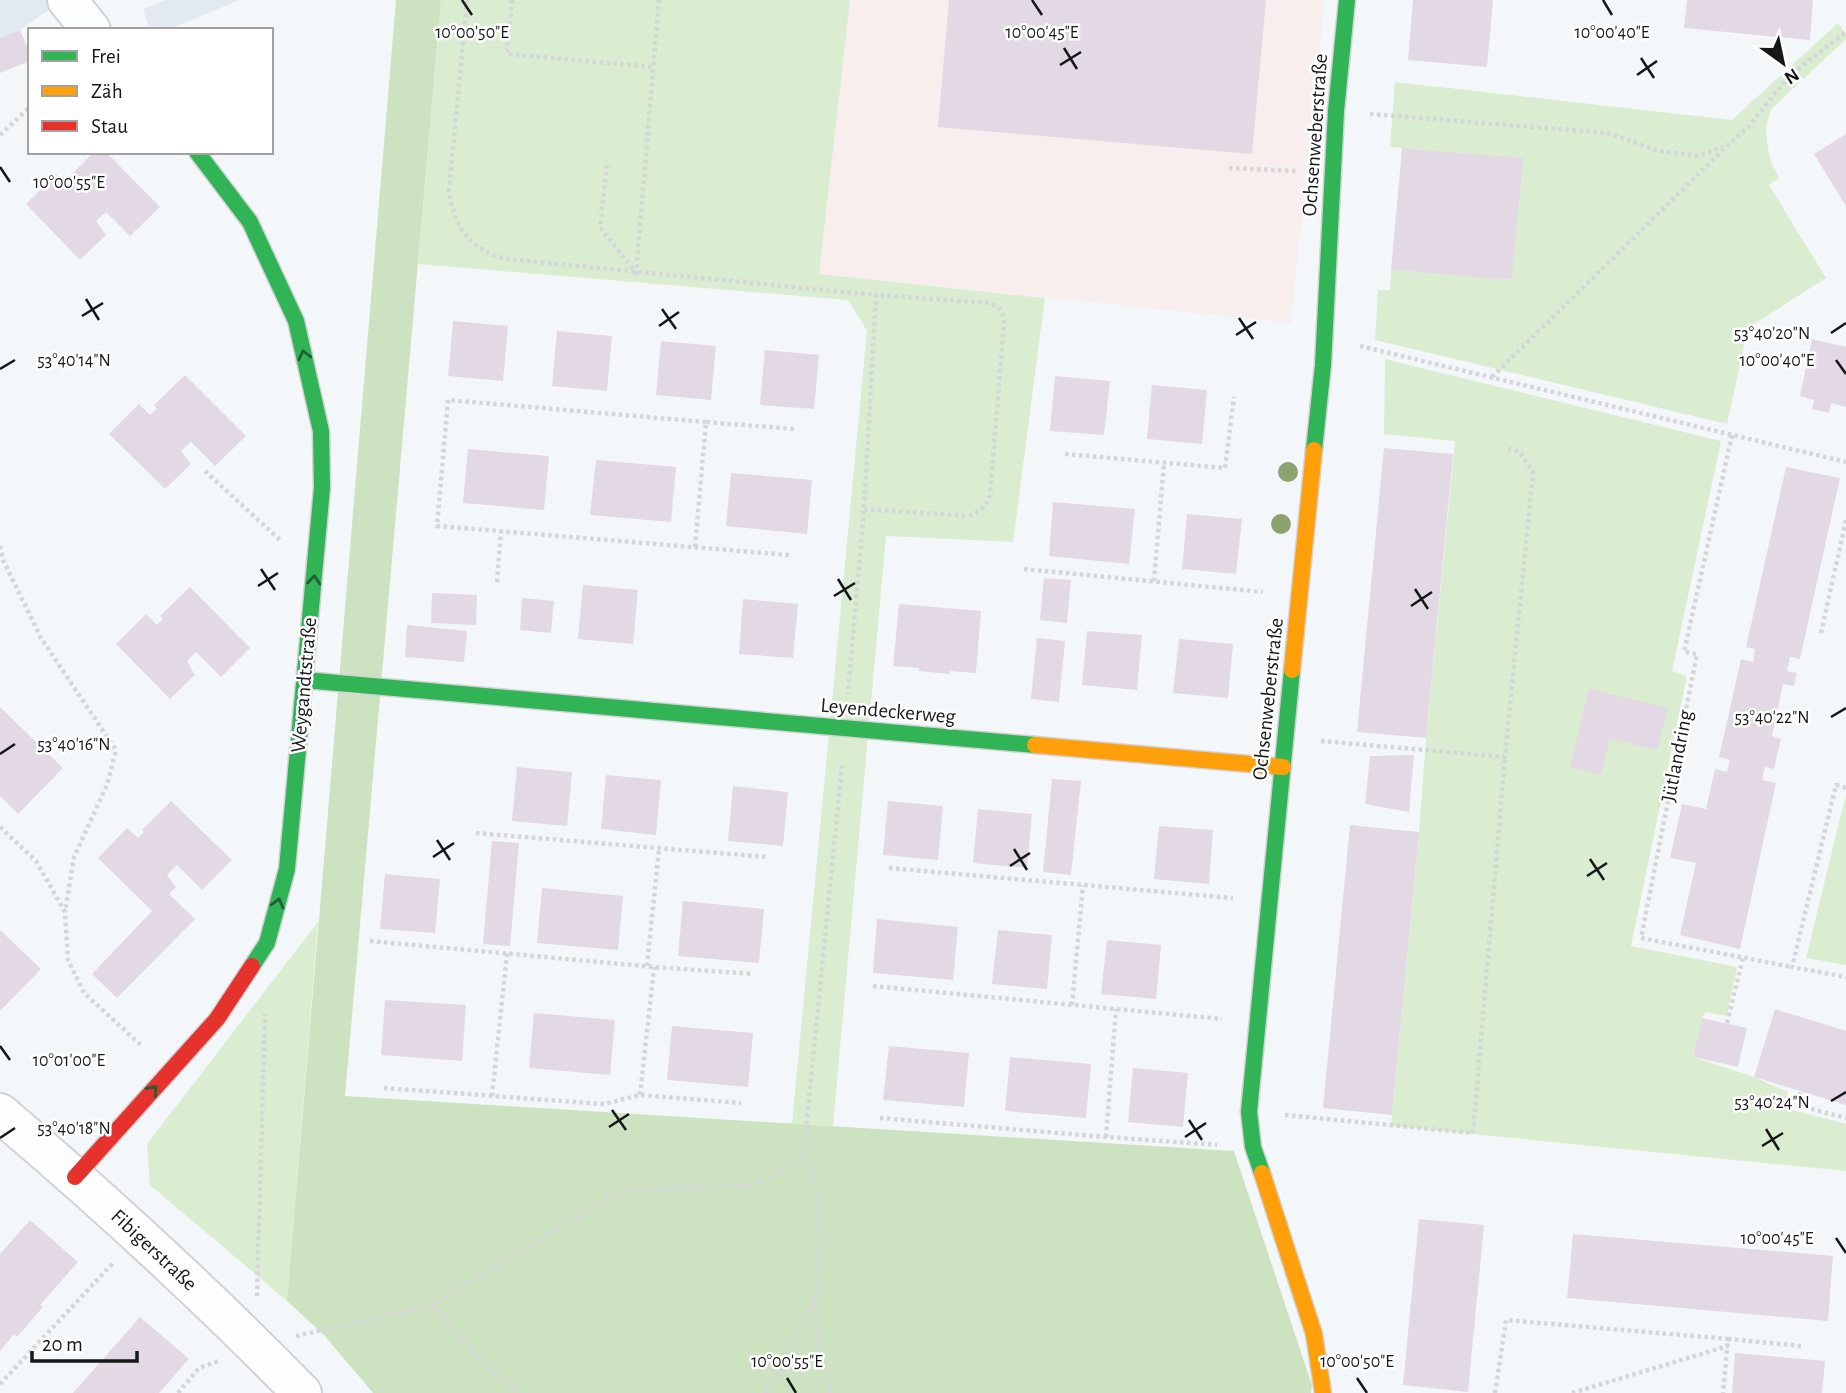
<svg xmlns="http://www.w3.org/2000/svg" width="1846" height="1393" font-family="'Alegreya Sans',sans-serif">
<rect width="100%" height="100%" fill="#f4f7fa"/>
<path fill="#f8eeed" d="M850,0H1325L1291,323L818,274Z"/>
<path fill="#e2e9f0" d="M0,0H48L53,7L20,30L0,38Z
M165,0H239L168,30H150L143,9Z"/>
<path fill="#daedd0" d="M441,0H850L819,274L1045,298L1013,542L886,536L833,1126L792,1124L867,331L848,300L418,264Z
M1838,23L1846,34V39L1771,109L1766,127L1767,142L1770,159L1779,178L1769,185L1826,278L1748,328L1727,424L1375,340L1378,290H1390L1391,270L1512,280L1522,158L1390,147L1395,82L1732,120Z
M1385,359L1721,441L1672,671L1687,676L1631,946L1737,967L1727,1016L1706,1012L1702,1018L1693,1057L1754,1077L1788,1092L1785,1108L1846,1124V1171L1391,1126L1419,832L1426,739L1455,441L1384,434Z
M1845,798L1846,799V965L1806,958Z
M318,922L287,1301L150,1185L147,1144Z"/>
<path fill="#cde2c1" d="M396,0H441L345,1096L1234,1151L1312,1385L1311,1393H373L324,1335L287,1301Z"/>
<path fill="#e2d9e4" d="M949,0H1266L1252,154L938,127Z
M1413,0H1493L1487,67L1408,60Z
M1687,0H1813L1810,40L1684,28Z
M20,30L30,54V61L0,73V38Z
M1846,134V206L1814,154Z
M1402,148L1523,158L1512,280L1391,270Z
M94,152H106L160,207L130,236L106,212L96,221L106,235L80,260L26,204L56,174L66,185L73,178L70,176Z
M453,321L508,326L503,381L448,376Z
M557,331L612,336L607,391L552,386Z
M1812,339L1846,347V407L1831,403L1829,413L1812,409L1814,400L1800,396Z
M661,341L716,346L711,400L656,395Z
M765,350L819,355L814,409L760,405Z
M185,375L246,436L215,466L191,442L181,451L191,464L165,489L109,434L139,404L150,415L157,409L154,405Z
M1055,376L1110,381L1104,435L1050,431Z
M1152,385L1207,390L1202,444L1147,439Z
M1384,448L1453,454L1426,738L1357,732Z
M468,449L549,456L544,510L463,503Z
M596,460L676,467L671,522L590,515Z
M1786,467L1840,478L1800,659L1790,657L1787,671L1797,673L1794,686L1783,684L1772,736L1781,739L1774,769L1765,767L1762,780L1776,783L1740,949L1680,935L1696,863L1670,858L1682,804L1706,809L1715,769L1727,772L1730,760L1719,757L1741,659L1753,662L1755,649L1746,647Z
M731,473L812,480L807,534L726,526Z
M1053,502L1135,509L1129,564L1049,556Z
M1187,514L1242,519L1236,574L1182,569Z
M1044,578L1071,580L1067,623L1040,620Z
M583,585L638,590L633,644L578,639Z
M190,587L250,648L221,677L196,652L187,661L195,675L170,699L116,644L146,614L157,625L163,619L160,616Z
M432,593L477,595L476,625L431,623Z
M522,598L554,601L551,633L520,630Z
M743,599L798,604L793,658L739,654Z
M899,604L981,611L976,673L950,671V674L919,671V668L893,666Z
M407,625L467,631L464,662L405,657Z
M1087,631L1142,635L1137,690L1082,685Z
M1037,638L1065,641L1059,702L1031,699Z
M1179,639L1233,644L1228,698L1173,693Z
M1589,689L1668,708L1657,750L1610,739L1601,775L1570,767Z
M0,707L63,768L18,814L0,796Z
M1414,755L1409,812L1365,804L1370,756Z
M517,767L572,772L567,826L512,821Z
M606,775L661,780L656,835L601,829Z
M1052,779L1081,781L1071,875L1043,872Z
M733,786L788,792L783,846L728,841Z
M171,801L232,860L202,890L177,865L167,875L176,887L169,894L195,919L117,998L92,974L152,911L98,858L127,828L138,838L144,832L142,830Z
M888,801L943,806L938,860L883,855Z
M978,809L1032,814L1027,868L973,863Z
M1350,825L1419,832L1392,1115L1323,1108Z
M1159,826L1213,830L1209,884L1154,879Z
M492,841L519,843L510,946L483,944Z
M385,874L440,879L435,933L380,929Z
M542,888L623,896L618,950L537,943Z
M683,901L764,909L759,963L678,956Z
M877,919L958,927L953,980L873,973Z
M0,930L41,969L0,1011Z
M998,930L1052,935L1047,989L992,984Z
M1107,940L1161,945L1156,999L1101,994Z
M385,1000L466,1005L462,1061L381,1055Z
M1775,1009L1846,1031V1105L1754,1077Z
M534,1013L615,1020L610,1075L529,1068Z
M1702,1018L1747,1028L1738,1067L1693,1057Z
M672,1026L753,1033L748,1087L667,1080Z
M889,1046L969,1053L964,1107L883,1100Z
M1010,1057L1091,1064L1086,1118L1005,1111Z
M1133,1068L1188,1073L1183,1127L1128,1122Z
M1419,1219L1484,1225L1468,1392L1403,1385Z
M30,1220L78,1262L40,1305L43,1307L17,1337L14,1334L0,1351V1254Z
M1573,1234L1833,1256L1828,1321L1567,1298Z
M140,1317L189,1359L159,1393H73Z
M1735,1353L1825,1361L1822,1393H1732Z"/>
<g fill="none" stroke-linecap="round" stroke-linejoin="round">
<defs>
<path id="street" d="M67,0L91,30
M0,1113C105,1202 206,1295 302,1393"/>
<path id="fast" d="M197,152L250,222L296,321L321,431L322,488L287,869L267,943L252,966
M1314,450L1323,365L1336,111L1347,0
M304,680L1035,745
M1262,1173L1253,1147L1249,1112L1292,670"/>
<path id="slow" d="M1292,670L1314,450
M1035,745L1283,767
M1262,1173L1314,1334L1323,1393"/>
<path id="jam" d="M75,1177L217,1019L252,966"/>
</defs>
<use href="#street" stroke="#d0d2d5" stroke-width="42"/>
<use href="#fast" stroke="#d0d2d5" stroke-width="19"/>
<use href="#slow" stroke="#d0d2d5" stroke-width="19"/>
<use href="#jam" stroke="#d0d2d5" stroke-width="19"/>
<path stroke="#d5d6d7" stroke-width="4.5" stroke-dasharray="3.5 3.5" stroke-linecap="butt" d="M467,0L449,190C454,227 469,249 506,259L876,295L864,509L848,694
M512,0L507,54L653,67
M1370,114L1608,133L1658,151L1698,156L1723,147
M0,135L30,107
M607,165L600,227L636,273L659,0
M1229,168L1297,171
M1360,346L1846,462
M1492,377L1727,146L1750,125L1787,79L1804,64L1846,32
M706,422L448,400L437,526L789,555
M1732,435L1684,652L1697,654L1641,938L1792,967
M1065,454L1225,468L1234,397
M205,471L280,540
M864,509L967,516C980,513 986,507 990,495L1004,322C1003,312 999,305 988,303L876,295
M0,546L3,560L41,638L116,750L107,785L74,857L65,912
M695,547L706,422L794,429
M1024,569L1263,592
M1154,581L1164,463
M497,582L501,531
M1821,633L1846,520
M1321,741L1505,757L1533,472L1519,451L1508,449
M1846,788L1836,785L1792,967L1846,977
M0,827L36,861L65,912L68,960L84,993L143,1047
M476,833L767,857
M889,868L1233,898
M370,941L654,967L752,974
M647,966L659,849
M873,986L1222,1019
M1072,1005L1083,885
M1727,1023L1743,958
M384,1088L604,1104L640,1095L741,1103
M1800,1092L1797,1105L1846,1118
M640,1095L654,967
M492,1096L507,953
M1285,1115L1473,1133L1505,757
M880,1118L1106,1137L1217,1145
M1106,1137L1116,1009
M257,1296L265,1014
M432,1305L624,1189L745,1187L768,1178L806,1156
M296,1336L432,1305L486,1366L521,1393
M1728,1339L1801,1346
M0,1384L114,1262
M178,1393L199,1368L218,1361
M766,1393L813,1304
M830,1393L826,1381L814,1304L821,1239L817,1191L806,1156L805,1139L842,765
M1495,1393L1506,1320L1728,1339L1723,1393
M1572,1393L1728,1346"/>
<use href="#street" stroke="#fdfefe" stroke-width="38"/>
<use href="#fast" stroke="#30b455" stroke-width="16"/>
<use href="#slow" stroke="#ff9f0a" stroke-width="16"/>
<use href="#jam" stroke="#e5322d" stroke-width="16"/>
</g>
<g fill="#8ca370">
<circle cx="1288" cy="472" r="10"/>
<circle cx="1281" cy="524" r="10"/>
</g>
<defs><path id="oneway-chevron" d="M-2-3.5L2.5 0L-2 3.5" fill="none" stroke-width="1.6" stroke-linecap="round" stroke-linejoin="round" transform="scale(1.75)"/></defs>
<g stroke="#225e34">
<use href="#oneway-chevron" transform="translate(304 355) rotate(-103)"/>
<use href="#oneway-chevron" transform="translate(314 580) rotate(-85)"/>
<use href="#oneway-chevron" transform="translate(278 903) rotate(-75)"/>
<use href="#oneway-chevron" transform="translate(153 1090) rotate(-48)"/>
</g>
<path fill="none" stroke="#161719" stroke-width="2.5" d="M462,0L472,15M1032,0L1042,15M1603,0L1612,15M1064,48L1077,69M1641,58L1654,78M1060,65L1081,52M1637,75L1657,61M0,167L10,182M86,299L99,320M662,309L676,329M82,316L103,303M1239,318L1253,339M659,326L679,312M1831,333L1846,323M1236,335L1256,322M1836,360L1846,374M0,369L15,360M261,569L275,590M838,579L851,600M258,586L278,573M1415,589L1428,609M834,596L855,583M1411,606L1432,592M1831,717L1846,708M0,754L15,744M437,840L450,860M1014,849L1027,870M433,857L454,843M1590,859L1604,880M1010,866L1030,853M1587,876L1607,863M0,1046L10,1060M1831,1101L1846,1092M612,1110L626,1130M1189,1120L1202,1140M609,1127L629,1114M1766,1129L1779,1150M1185,1137L1206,1123M0,1138L15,1128M1762,1146L1783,1133M1836,1238L1846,1253M787,1378L796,1393M1357,1378L1367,1393"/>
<g text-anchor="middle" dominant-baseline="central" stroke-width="5" stroke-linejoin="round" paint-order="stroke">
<g font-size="21" fill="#161719" stroke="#fff">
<text transform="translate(1315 135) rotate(-86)">Ochsenweberstraße</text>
<text transform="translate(304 685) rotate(-85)">Weygandtstraße</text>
<text transform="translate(1268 699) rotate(-84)">Ochsenweberstraße</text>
<text transform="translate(888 711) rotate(5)">Leyendeckerweg</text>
<text transform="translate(1677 756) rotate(-79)">Jütlandring</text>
<text transform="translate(154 1250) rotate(43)">Fibigerstraße</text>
</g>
</g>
<g font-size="18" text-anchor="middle" fill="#161719" stroke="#fff" stroke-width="5" stroke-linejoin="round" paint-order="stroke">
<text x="472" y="38">10°00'50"E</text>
<text x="1042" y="38">10°00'45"E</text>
<text x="1612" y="38">10°00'40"E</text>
<text x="69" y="188">10°00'55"E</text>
<text x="1772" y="339">53°40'20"N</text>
<text x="1777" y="366">10°00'40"E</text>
<text x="74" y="366">53°40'14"N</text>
<text x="1772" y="723">53°40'22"N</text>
<text x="74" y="750">53°40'16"N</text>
<text x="69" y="1066">10°01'00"E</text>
<text x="1772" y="1108">53°40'24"N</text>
<text x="74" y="1134">53°40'18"N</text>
<text x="1777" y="1244">10°00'45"E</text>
<text x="787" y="1367">10°00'55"E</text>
<text x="1357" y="1367">10°00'50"E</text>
</g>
<rect x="28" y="28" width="245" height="126" fill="#ffffff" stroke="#a2a2a3" stroke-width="2"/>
<rect x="42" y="51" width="35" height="10" fill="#30b455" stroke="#a2a2a3" stroke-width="2"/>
<text x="91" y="63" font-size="21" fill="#161719">Frei</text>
<rect x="42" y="86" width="35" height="10" fill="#ff9f0a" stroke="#a2a2a3" stroke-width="2"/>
<text x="91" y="98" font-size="21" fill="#161719">Zäh</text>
<rect x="42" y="121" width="35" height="10" fill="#e5322d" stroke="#a2a2a3" stroke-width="2"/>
<text x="91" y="133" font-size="21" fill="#161719">Stau</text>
<g transform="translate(1783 63) rotate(147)" stroke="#ffffff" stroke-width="5" paint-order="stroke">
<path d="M0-5L12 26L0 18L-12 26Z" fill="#161719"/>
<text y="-10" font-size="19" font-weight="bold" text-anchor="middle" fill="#161719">N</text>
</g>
<path d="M32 1351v10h105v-10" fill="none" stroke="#161719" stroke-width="3.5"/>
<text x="42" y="1351" font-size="21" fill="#161719" stroke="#ffffff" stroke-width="5" paint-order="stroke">20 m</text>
</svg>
